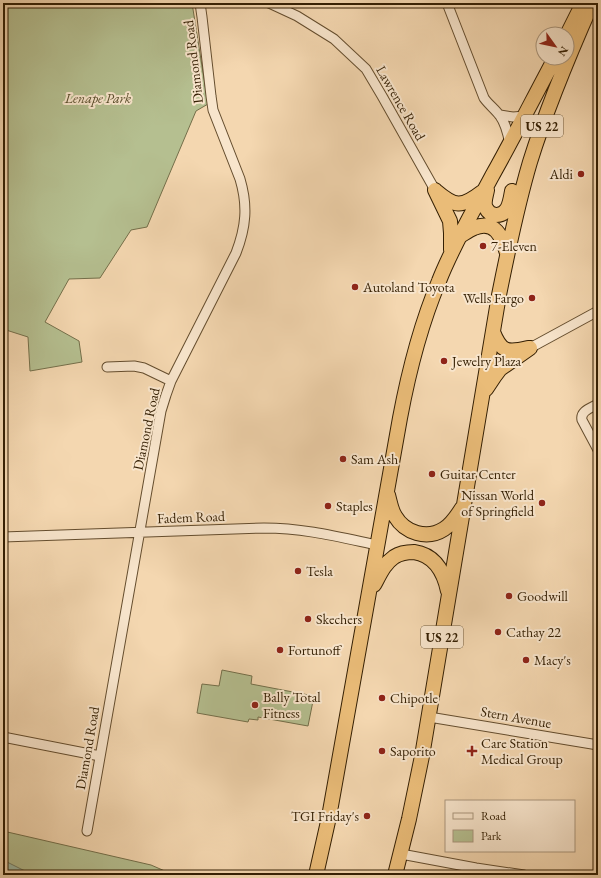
<svg xmlns="http://www.w3.org/2000/svg" width="601" height="878" font-family="'EB Garamond',serif">
<rect width="100%" height="100%" fill="#f4d7b0"/>
<filter id="stains"><feTurbulence type="fractalNoise" baseFrequency=".005" numOctaves="4"/><feColorMatrix values="0 0 0 0 .2 0 0 0 0 .09 0 0 0 0 .02 0 0 0 .5 -.17"/></filter>
<radialGradient id="worn" r=".72"><stop offset=".6" stop-color="#630" stop-opacity="0"/><stop offset="1" stop-color="#630" stop-opacity=".3"/></radialGradient>
<path fill="#b5bf90" stroke="#746f4a" d="M3,3H192L208,104L196,111L147,227L131,230L100,278L69,279L45,322L79,341L82,362L30,371L28,337L3,329Z
M222,670L252,676L251,684L314,696L308,726L258,717V720L249,719L248,722L197,713L202,684L219,686Z
M3,831L151,865L174,875H3Z"/>
<path fill="#9dbaa6" stroke="#737c65" d="M3,860L33,875H35H3Z"/>
<g fill="none" stroke-linecap="round" stroke-linejoin="round">
<defs>
<path id="minor" d="M269,3L297,16L334,39L366,69L382,96L435,190
M447,3L484,98C489,105 495,109 500,116C506,124 508,134 510,144
M500,115L513,117L525,116
M530,348L598,311
M107,367L134,366L144,368L171,381
M598,404C591,408 580,411 582,420L598,450
M3,537L264,528C304,528 339,537 377,545
M429,717L598,745
M3,737L100,756
M87,831L161,411L166,395L171,381L236,253C246,227 248,206 240,179L213,110L211,96L202,17L200,3
M401,854L476,868L524,875"/>
<path id="highway" d="M567,35L581,7
M435,190L450,221L451,233V250
M487,190C486,196 483,203 486,208C490,217 502,217 507,209C510,204 511,197 512,191
M436,191C455,207 461,208 482,192
M460,236C465,233 469,230 474,228C495,219 502,237 507,253
M493,332C501,352 507,353 528,348
M486,389L494,377L500,369L530,348
M388,495C390,502 391,510 395,516C405,533 427,540 444,529C452,524 457,516 462,508
M374,585C380,574 384,564 394,557C400,553 407,552 414,552C435,555 444,572 448,591
M316,875L329,817L400,418C409,370 420,326 439,281C453,245 474,210 492,176C514,137 534,97 555,58
M395,875L409,819L422,756L499,295C508,250 517,206 530,162C547,107 569,55 592,3"/>
</defs>
<use href="#minor" stroke="#644d2e" stroke-width="11"/>
<use href="#highway" stroke="#341f03" stroke-width="16"/>
<use href="#minor" stroke="#f8e5cc" stroke-width="9"/>
<use href="#highway" stroke="#eabc78" stroke-width="14"/>
</g>
<g fill="#8f2418" stroke="#f8e5cc" stroke-width="1.5">
<circle cx="581" cy="174" r="4"/>
<circle cx="483" cy="246" r="4"/>
<circle cx="355" cy="287" r="4"/>
<circle cx="532" cy="298" r="4"/>
<circle cx="444" cy="361" r="4"/>
<circle cx="343" cy="459" r="4"/>
<circle cx="432" cy="474" r="4"/>
<circle cx="542" cy="503" r="4"/>
<circle cx="328" cy="506" r="4"/>
<circle cx="298" cy="571" r="4"/>
<circle cx="509" cy="596" r="4"/>
<circle cx="308" cy="619" r="4"/>
<circle cx="498" cy="632" r="4"/>
<circle cx="280" cy="650" r="4"/>
<circle cx="526" cy="660" r="4"/>
<circle cx="382" cy="698" r="4"/>
<circle cx="255" cy="705" r="4"/>
<circle cx="382" cy="751" r="4"/>
<path d="M470 745h4v4h4v4h-4v4h-4v-4h-4v-4h4z"/>
<circle cx="367" cy="816" r="4"/>
</g>
<g text-anchor="middle" dominant-baseline="central" stroke-width="4" stroke-linejoin="round" paint-order="stroke">
<g fill="#f8e5cc" stroke="#6f5a3f" stroke-width="1">
<rect x="521" y="115" width="42" height="22" rx="3"/>
<rect x="421" y="626" width="42" height="22" rx="3"/>
</g>
<g font-size="13" font-weight="bold" fill="#341f03">
<text x="542" y="126">US 22</text>
<text x="442" y="637">US 22</text>
</g>
<g font-size="14" fill="#341f03" stroke="#f8e5cc">
<text transform="translate(193 62) rotate(-97)">Diamond Road</text>
<text transform="translate(401 103) rotate(60)">Lawrence Road</text>
<text transform="translate(146 429) rotate(-78)">Diamond Road</text>
<text transform="translate(191 517) rotate(-2)">Fadem Road</text>
<text transform="translate(516 717) rotate(10)">Stern Avenue</text>
<text transform="translate(87 748) rotate(-80)">Diamond Road</text>
</g>
<g font-size="14" font-style="italic" fill="#5b4f2d" stroke="#f8e5cc">
<text x="98" y="98">Lenape Park</text>
</g>
<g font-size="14" fill="#341f03" stroke="#f8e5cc" text-anchor="start">
<text x="573" y="174" text-anchor="end">Aldi</text>
<text x="491" y="246">7-Eleven</text>
<text x="363" y="287">Autoland Toyota</text>
<text x="524" y="298" text-anchor="end">Wells Fargo</text>
<text x="452" y="361">Jewelry Plaza</text>
<text x="351" y="459">Sam Ash</text>
<text x="440" y="474">Guitar Center</text>
<text x="534" y="495" text-anchor="end">Nissan World<tspan x="534" dy="16">of Springfield</tspan></text>
<text x="336" y="506">Staples</text>
<text x="306" y="571">Tesla</text>
<text x="517" y="596">Goodwill</text>
<text x="316" y="619">Skechers</text>
<text x="506" y="632">Cathay 22</text>
<text x="288" y="650">Fortunoff</text>
<text x="534" y="660">Macy's</text>
<text x="263" y="697">Bally Total<tspan x="263" dy="16">Fitness</tspan></text>
<text x="390" y="698">Chipotle</text>
<text x="481" y="743">Care Station<tspan x="481" dy="16">Medical Group</tspan></text>
<text x="390" y="751">Saporito</text>
<text x="359" y="816" text-anchor="end">TGI Friday's</text>
</g>
</g>
<rect width="601" height="878" fill="none" stroke="#f4d7b0" stroke-width="16"/>
<rect x="4" y="4" width="593" height="870" fill="none" stroke="#341f03" stroke-width="2"/>
<rect x="8" y="8" width="585" height="862" fill="none" stroke="#341f03"/>
<rect x="445" y="800" width="130" height="52" fill="#f8e5cc" stroke="#aa967c"/>
<rect x="453" y="813" width="20" height="6" fill="#f8e5cc" stroke="#aa967c"/>
<text x="481" y="820" font-size="12" fill="#341f03">Road</text>
<rect x="453" y="830" width="20" height="12" fill="#b5bf90" stroke="#aa967c"/>
<text x="481" y="840" font-size="12" fill="#341f03">Park</text>
<g transform="translate(555 46) rotate(123)"><circle r="19" fill="#f8e5cc" stroke="#aa967c"/>
<path d="M0-3L7 15L0 10L-7 15Z" fill="#8f2418"/>
<text y="-6" font-size="11" font-weight="bold" text-anchor="middle" fill="#341f03">N</text>
</g>
<rect width="100%" height="100%" filter="url(#stains)"/>
<rect width="100%" height="100%" fill="url(#worn)"/>
</svg>
